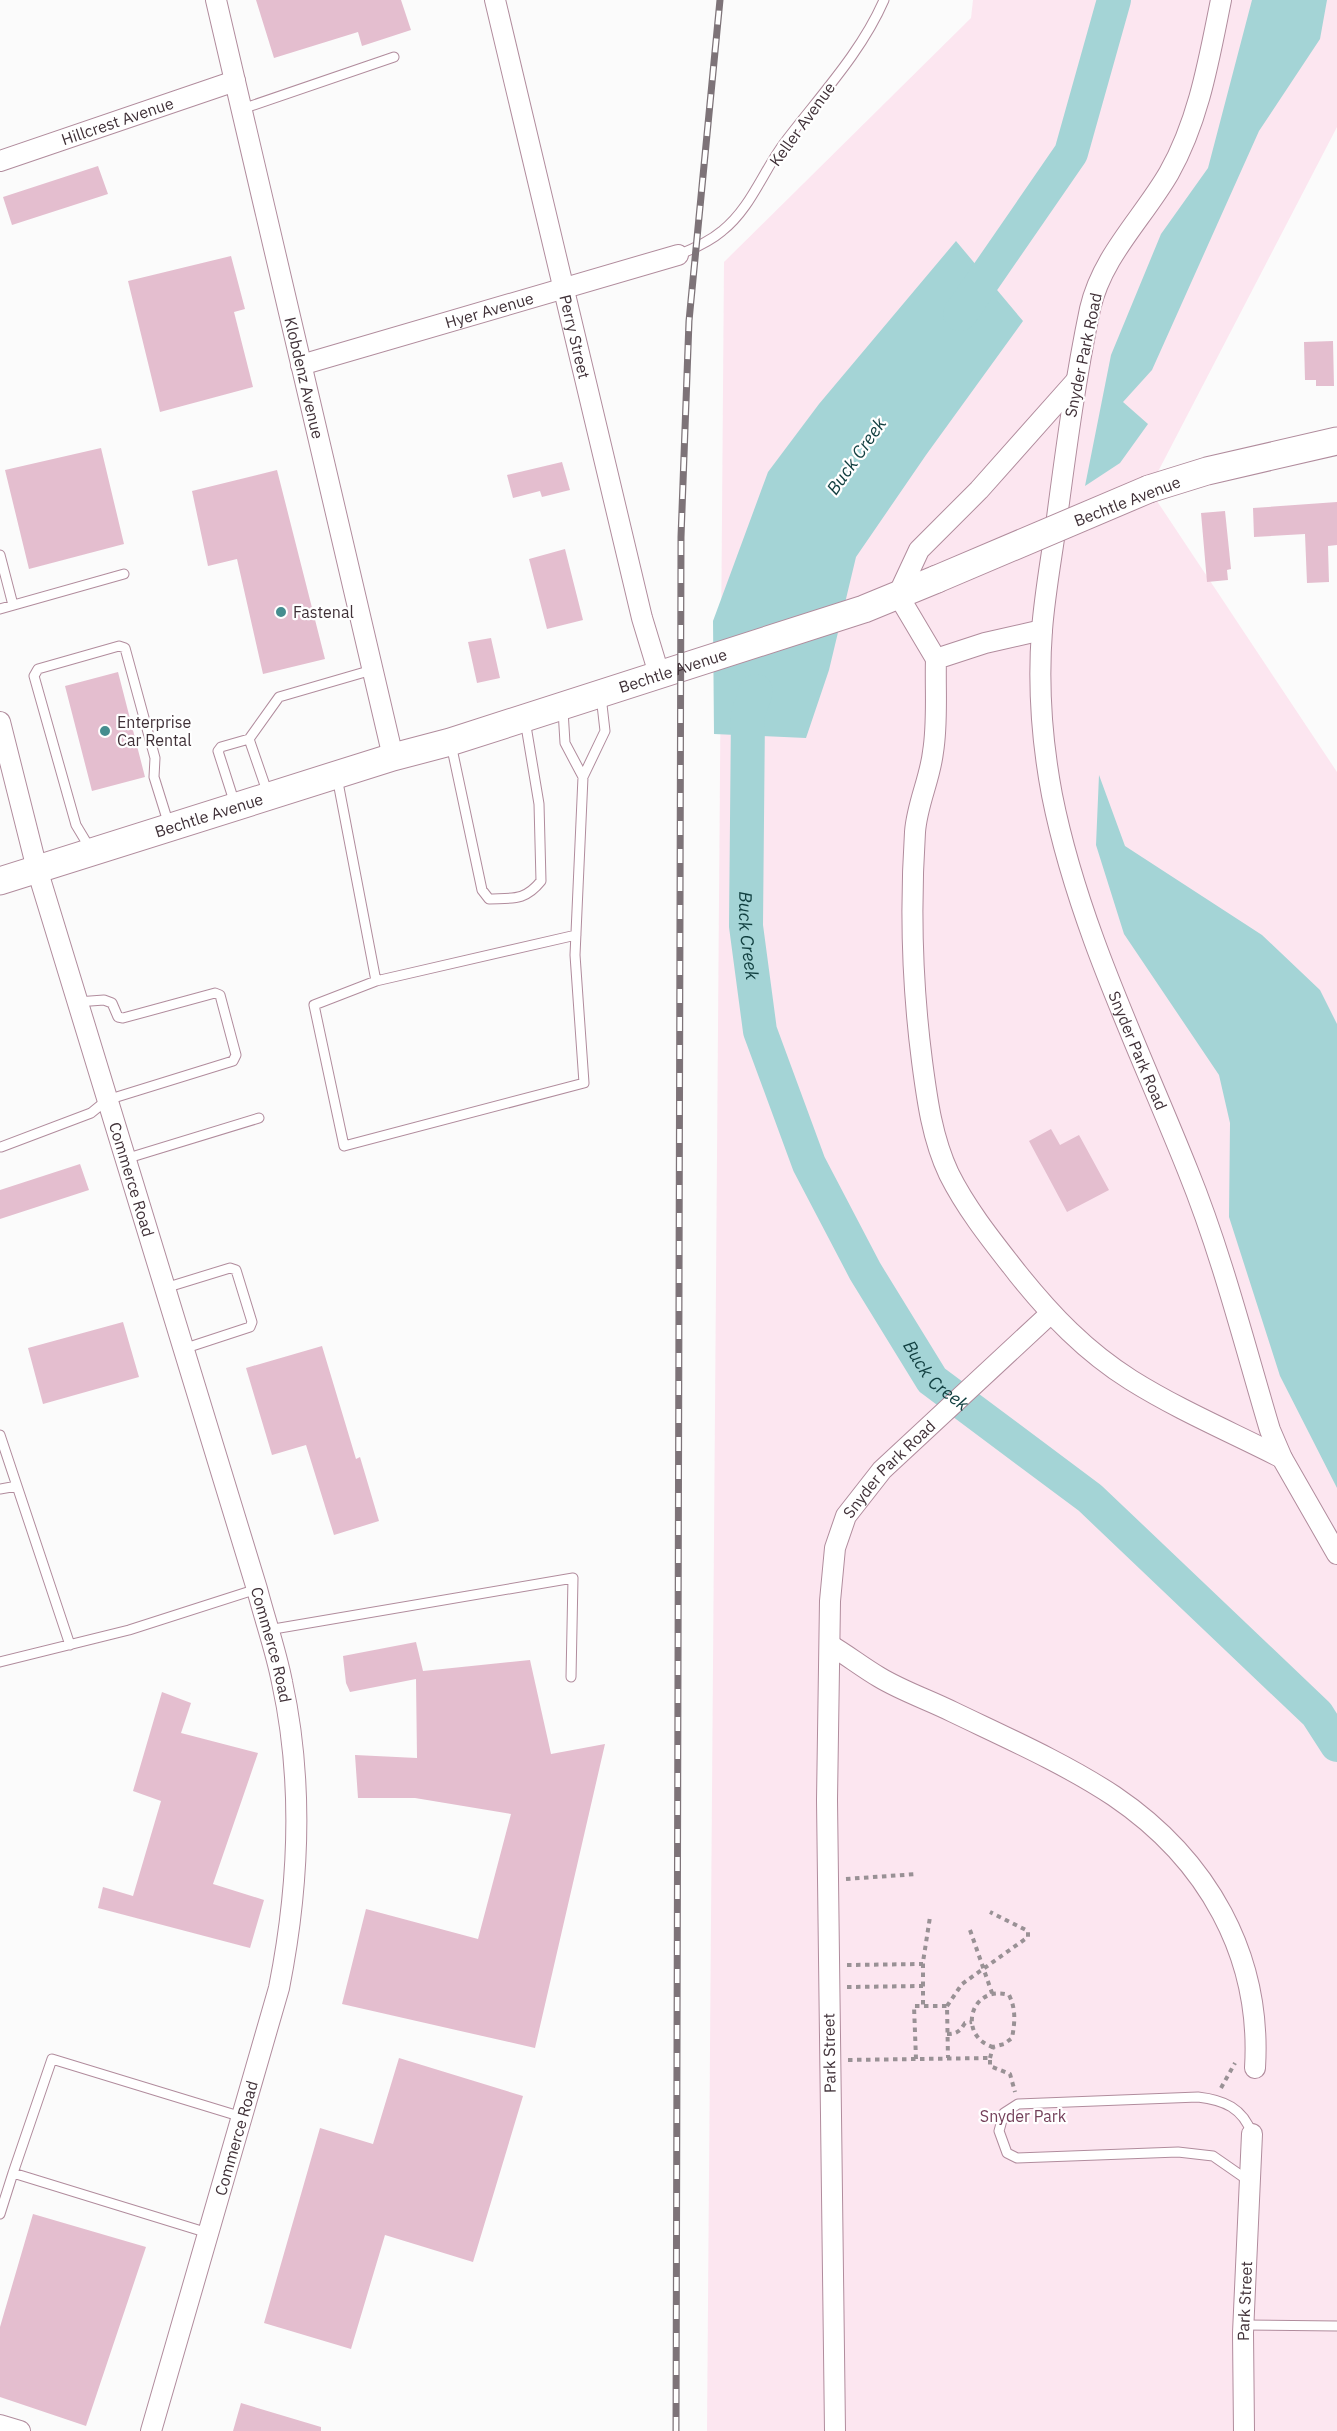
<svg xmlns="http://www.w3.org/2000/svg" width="1337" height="2431" font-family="'IBM Plex Sans',sans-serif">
<rect width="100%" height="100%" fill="#fbfbfb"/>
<path fill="#fce6f0" d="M973,0H1337V127L1149,489L1337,772V2431H707L724,262L971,18Z"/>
<path fill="#a4d4d6" d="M1252,0H1327L1320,39L1259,131L1152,370L1123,402L1148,424L1120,463L1085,486L1111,355L1161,234L1208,168Z
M956,241L1023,321L926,455L856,557L829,670L806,738L714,734L713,621L768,472L819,404Z
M1099,775L1125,846L1262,935L1320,990L1337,1024V1488L1280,1376L1229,1217L1230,1123L1219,1075L1124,934L1096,845Z"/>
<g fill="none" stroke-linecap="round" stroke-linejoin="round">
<g stroke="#a4d4d6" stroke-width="34">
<path d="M960,314L1071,153L1114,0"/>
<path id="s1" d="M756,691L748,714L746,926L760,1031L809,1164L865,1271L932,1380L1090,1498L1317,1714L1337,1745"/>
</g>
</g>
<path fill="#e4becf" d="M256,0H401L411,30L362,46L358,32L274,58Z
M98,166L108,194L12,225L3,197Z
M231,256L245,309L234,312L253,387L160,412L128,281Z
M1333,341L1334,386H1316V380H1305L1304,342Z
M101,448L124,544L29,569L5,470Z
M562,462L570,490L542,497L540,491L513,498L507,475Z
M277,470L325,659L263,674L237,559L208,566L192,491Z
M1337,502V545L1328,546L1329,582L1307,583L1305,534L1254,537L1253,508Z
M1225,511L1231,569L1227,570L1228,580L1207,582L1201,513Z
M565,549L583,620L547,629L529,559Z
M491,638L500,678L477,683L468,642Z
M118,672L145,777L92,791L65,686Z
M1051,1129L1060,1145L1079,1135L1109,1190L1067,1212L1029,1141Z
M80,1164L89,1190L0,1219V1190Z
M123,1322L139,1377L43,1404L28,1348Z
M322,1346L356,1459L360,1457L379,1521L334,1535L306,1445L272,1455L246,1368Z
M416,1642L423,1671L530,1660L551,1754L605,1744L535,2048L342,2004L366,1909L478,1939L511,1814L415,1798H358L355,1755L417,1758L416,1679L350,1692L346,1683L343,1656Z
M162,1692L191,1703L181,1733L258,1753L213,1884L264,1900L250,1948L98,1908L103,1887L133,1896L161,1801L133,1791Z
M399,2058L523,2096L473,2262L385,2235L351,2349L264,2323L320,2128L373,2144Z
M33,2214L146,2247L86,2426L0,2397V2327Z
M241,2403L321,2427V2431H233Z"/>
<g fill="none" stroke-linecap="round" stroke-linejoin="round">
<defs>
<path id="lane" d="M242,109L394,57
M678,255C693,249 709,242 722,231C751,208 763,171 785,142C819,97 861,53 884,0
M0,555L13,605
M0,609L124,574
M563,710L565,743L583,777L605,731L601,696
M249,739L279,697L372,670
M451,744L482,890L489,899C513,898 525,901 541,881L539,804L525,720
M337,777L376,981L314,1005L344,1146L584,1083L575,955L583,777
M235,804L218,751L221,747L249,739L268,794
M91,850L76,825L34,676L38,669L119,646L125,648L155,758L154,777L169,825
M376,981L576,935
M1,1147L91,1113L107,1100L233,1061L236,1055L220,995L215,993L123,1018L118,1017L112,1003L104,1000L77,1002
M125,1159L259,1118
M165,1288L230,1268L236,1270L252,1322L250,1327L183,1349
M0,1435L70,1645
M0,1489L17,1486
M268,1630L573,1578L571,1677
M0,1662L129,1630L257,1589
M1249,2181L1213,2156L1178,2152L1017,2158L1007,2153L999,2131L1004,2113L1018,2104L1198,2097C1224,2100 1243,2108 1252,2134
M0,2214L13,2173
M208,2233L13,2173L52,2059L242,2117
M1244,2325L1337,2326"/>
<g id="street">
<path id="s2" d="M216,0L393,757"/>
<path id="s3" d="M495,0L642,618L659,674"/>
<path id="s4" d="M1221,0C1209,59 1199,120 1169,173C1143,218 1102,256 1090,309C1076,376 1067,442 1058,510C1053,550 1045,590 1042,630C1038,683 1042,742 1052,795C1078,926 1139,1048 1188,1171C1222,1255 1244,1343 1270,1430L1282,1458L1337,1554"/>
<path id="s5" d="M0,161L235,81"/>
<path id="s6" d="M301,365L678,255"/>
<path d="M1042,630L985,643L936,659C935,689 938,722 933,752C930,779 917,804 915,832C910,909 912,984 922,1061C927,1099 932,1138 949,1174C967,1210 993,1242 1018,1274C1051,1315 1085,1351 1131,1380C1179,1410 1231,1432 1282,1458"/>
<path d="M936,659L898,595L919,550L979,490L1075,382"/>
<path id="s7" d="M0,722L37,869L257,1589C265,1620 276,1651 282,1682C304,1783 299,1887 279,1988L151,2431"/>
<path d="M830,1645C847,1655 862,1667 879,1677C902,1691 929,1700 953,1712C1007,1738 1064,1763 1114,1796C1207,1859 1262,1955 1255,2068"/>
<path d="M0,2425L20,2431"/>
<path id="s8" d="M835,2431L827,1800L830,1601L835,1548L846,1516L882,1470L1050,1314"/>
<path id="s9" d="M1244,2431L1243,2333L1252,2134"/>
</g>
<g id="secondary">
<path d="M1149,489L1207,471L1337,441"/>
<path id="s10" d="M0,881L393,757L450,742L864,609L937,579"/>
</g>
</defs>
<use href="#lane" stroke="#b18c9d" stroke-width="11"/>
<use href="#street" stroke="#b18c9d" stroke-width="22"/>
<use href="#secondary" stroke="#b18c9d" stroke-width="29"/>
<path stroke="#999195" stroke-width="4" stroke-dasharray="4.5 4.5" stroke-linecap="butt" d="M846,1879L917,1874
M970,1930L992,1993
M847,1965L923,1964
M923,1986V1962L930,1917
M847,1987L923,1986V2006
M947,2006L962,1984L1028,1937V1931L990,1912
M947,2034C957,2034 960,2031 965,2023L972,2022
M990,2058L993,2047L1004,2044L1012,2038C1015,2022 1016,2009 1009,1995C970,1984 957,2036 993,2047
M916,2059L914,2006H947L948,2058
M848,2060L990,2058V2066L1010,2074L1015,2092
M1221,2088L1235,2063"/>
<use href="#lane" stroke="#fff" stroke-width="9"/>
<use href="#street" stroke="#fff" stroke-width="20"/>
<use href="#secondary" stroke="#fff" stroke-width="27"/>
<defs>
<path id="rail" d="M676,2431L681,537L689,321L720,0"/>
</defs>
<use href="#rail" stroke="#7d7378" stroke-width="7"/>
<use href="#rail" stroke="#fff" stroke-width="4.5" stroke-dasharray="14" stroke-linecap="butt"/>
<defs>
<path id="secondary-bridge" d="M937,579L1149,489"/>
</defs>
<use href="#secondary-bridge" stroke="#b18c9d" stroke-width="29" stroke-linecap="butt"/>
<use href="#secondary-bridge" stroke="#fff" stroke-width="27"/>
</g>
<g fill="#458d8f" stroke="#fff" stroke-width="2">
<circle cx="281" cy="612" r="6"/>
<circle cx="105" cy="731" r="6"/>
</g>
<g text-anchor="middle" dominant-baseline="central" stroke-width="4.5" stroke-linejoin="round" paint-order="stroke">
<g font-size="16" fill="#403138" stroke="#fff">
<text stroke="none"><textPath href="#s5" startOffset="124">Hillcrest Avenue</textPath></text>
<text transform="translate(802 124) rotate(-54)">Keller Avenue</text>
<text stroke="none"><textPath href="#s6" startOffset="196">Hyer Avenue</textPath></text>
<text stroke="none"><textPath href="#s3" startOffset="346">Perry Street</textPath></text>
<text transform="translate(1083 355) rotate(-78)">Snyder Park Road</text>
<text stroke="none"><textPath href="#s2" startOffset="388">Klobdenz Avenue</textPath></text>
<text transform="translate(1127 501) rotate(-21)">Bechtle Avenue</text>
<text stroke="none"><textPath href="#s10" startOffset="705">Bechtle Avenue</textPath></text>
<text stroke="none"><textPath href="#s10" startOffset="219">Bechtle Avenue</textPath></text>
<text stroke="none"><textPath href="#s4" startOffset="1100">Snyder Park Road</textPath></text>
<text stroke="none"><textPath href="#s7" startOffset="476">Commerce Road</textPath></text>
<text stroke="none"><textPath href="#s8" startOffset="981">Snyder Park Road</textPath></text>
<text stroke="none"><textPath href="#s7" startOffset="962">Commerce Road</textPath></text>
<text transform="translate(829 2053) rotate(-91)">Park Street</text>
<text transform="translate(236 2138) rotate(-74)">Commerce Road</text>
<text stroke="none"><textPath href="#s9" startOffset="130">Park Street</textPath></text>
</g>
<g font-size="16" fill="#403138" stroke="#fff" text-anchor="start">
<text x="293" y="612">Fastenal</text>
<text x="117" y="722">Enterprise<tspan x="117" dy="18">Car Rental</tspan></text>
</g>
<g font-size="16" fill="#74405a" stroke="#fff">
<text x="1023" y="2116">Snyder Park</text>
</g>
<g font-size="18" font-style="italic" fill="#103e3f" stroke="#fff">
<text transform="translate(856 456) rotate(-55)">Buck Creek</text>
<text stroke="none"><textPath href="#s1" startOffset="246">Buck Creek</textPath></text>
<text stroke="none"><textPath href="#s1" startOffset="732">Buck Creek</textPath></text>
</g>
</g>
</svg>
